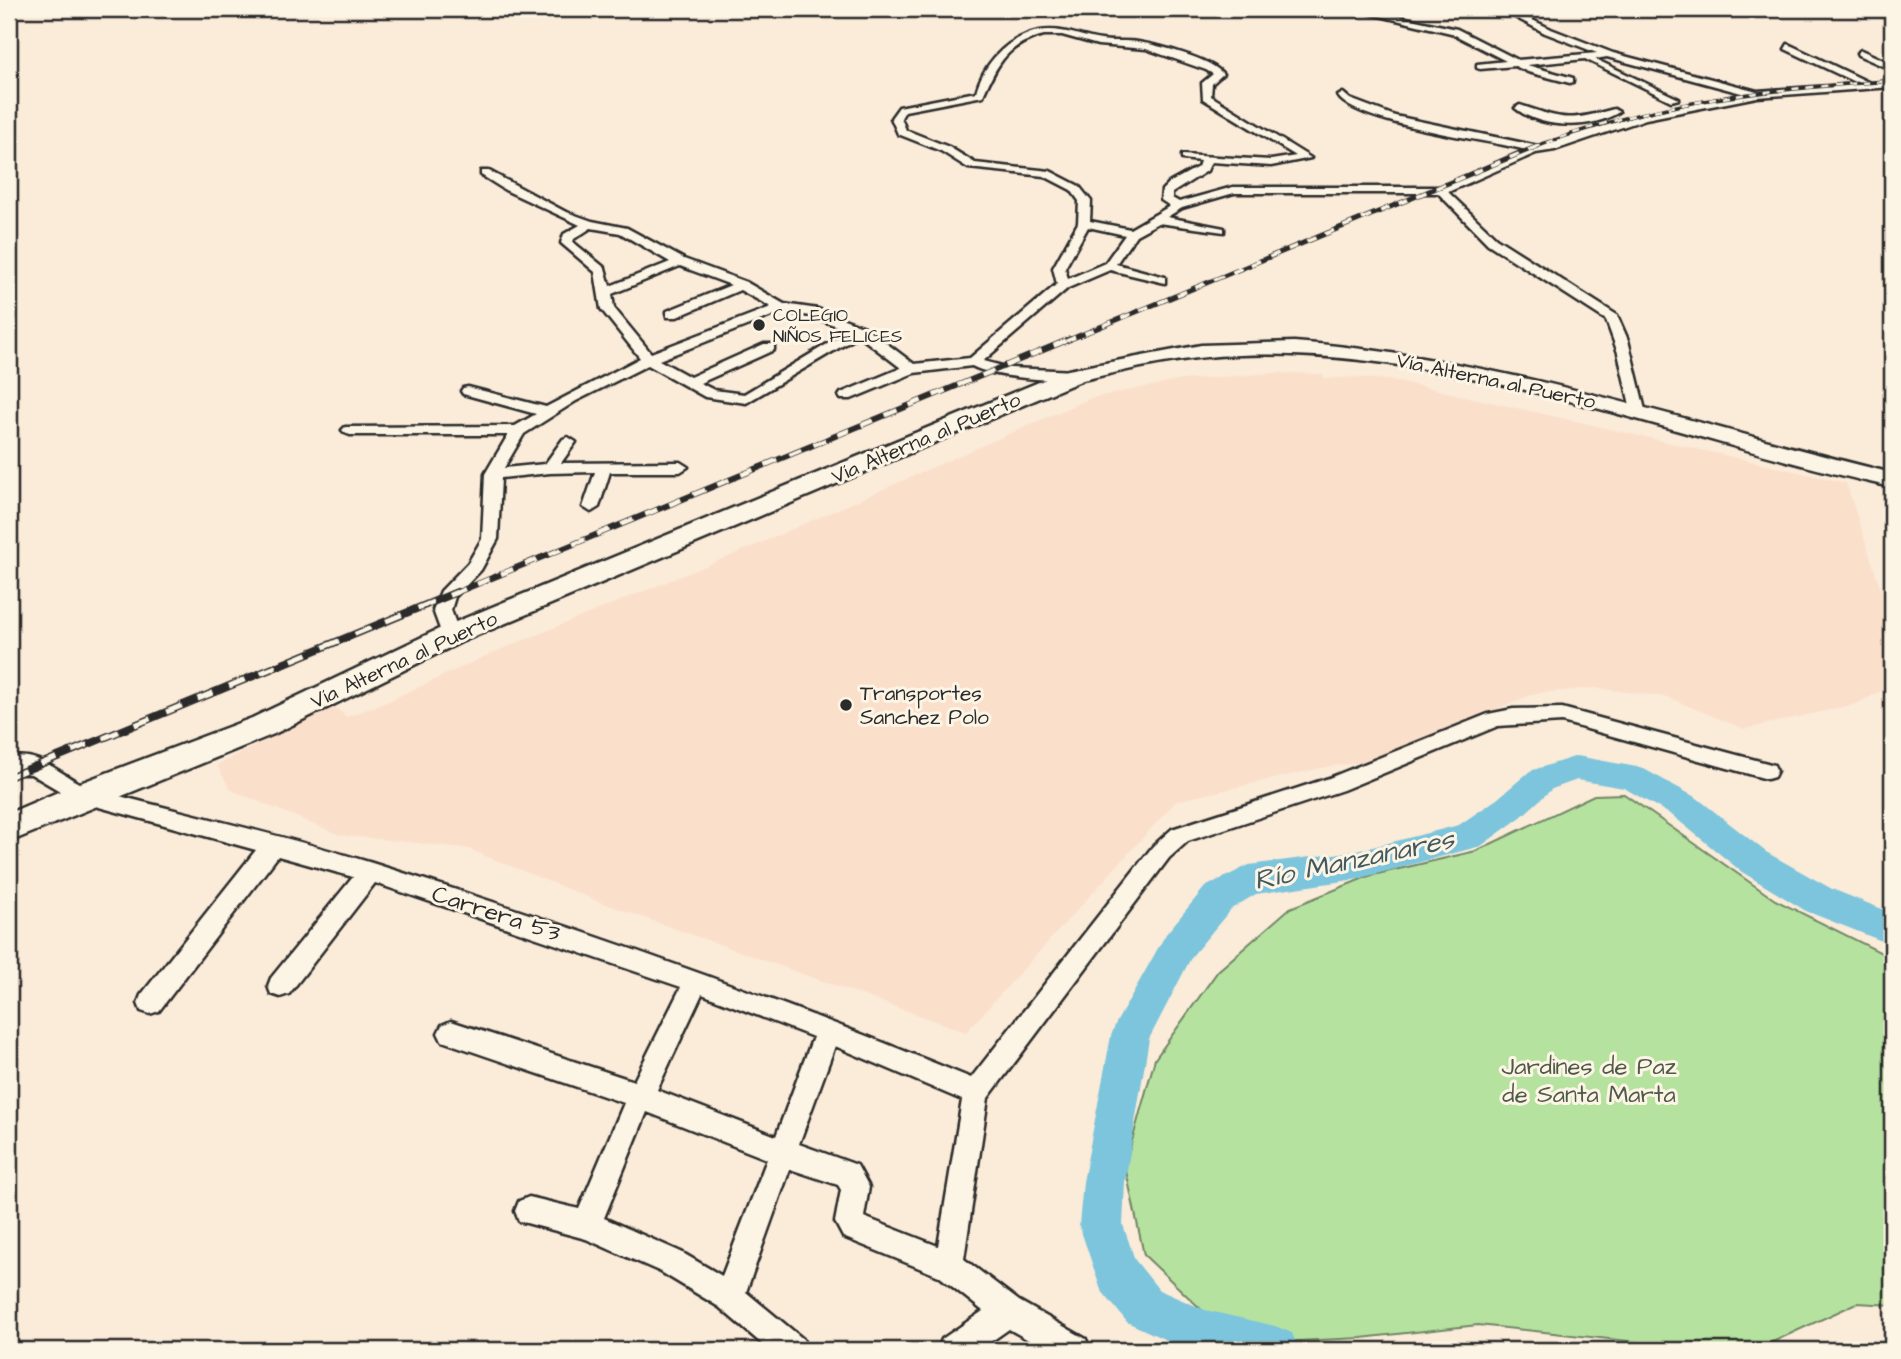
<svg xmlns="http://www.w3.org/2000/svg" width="1901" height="1359" font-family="'Architects Daughter',sans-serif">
<rect width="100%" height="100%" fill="#fbebd9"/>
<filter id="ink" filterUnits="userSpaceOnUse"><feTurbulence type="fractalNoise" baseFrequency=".0143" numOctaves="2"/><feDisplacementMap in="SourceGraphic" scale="14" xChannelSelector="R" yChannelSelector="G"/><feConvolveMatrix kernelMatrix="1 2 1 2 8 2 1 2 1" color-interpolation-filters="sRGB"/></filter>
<g filter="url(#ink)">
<path fill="#fadfcb" d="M1272,373L1322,374L1326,379L1356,377L1398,381L1846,483L1892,623V685L1856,704L1744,729L1667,697L1595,688L1536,693L1366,762L1330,766L1176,801L966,1032L600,902L466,848L340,835L231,790L217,765L334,706L346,717L382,704L488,655L745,550L1091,398L1182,380Z"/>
<path fill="#b6e2a0" stroke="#708666" stroke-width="2" d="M1624,794L1775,900L1892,958V1305L1857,1303L1764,1346L1693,1348L1478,1325L1361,1338L1276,1342L1206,1314L1144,1255L1125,1166L1155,1059L1218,971L1290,908L1369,876L1476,851L1594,795Z"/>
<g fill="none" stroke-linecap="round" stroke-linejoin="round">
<path fill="#7cc5dc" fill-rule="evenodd" d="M1577,756L1642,768L1697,798L1766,852L1832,889L1892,913V945L1806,911L1742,872L1673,816L1624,788L1577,780L1552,789L1521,817L1481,846L1357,879L1256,894L1231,909L1192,956L1149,1039L1125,1182L1123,1225L1135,1260L1159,1290L1205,1310L1275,1326L1292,1333L1299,1350H1188L1127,1322L1101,1290L1079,1225L1083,1182L1111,1036L1116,1023L1166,934L1205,887L1249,865L1357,851L1459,825L1497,799L1530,771Z"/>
<defs>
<path id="minor" d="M1350,9H1364L1457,29L1518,60L1597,53L1545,33L1500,9H1510L1551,29L1613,53L1757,91L1859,84L1785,49L1788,44L1870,83L1892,81V87L1757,97L1646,119L1555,150L1536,153L1448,192L1496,238L1617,315L1628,340L1646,414L1644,417L1639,418L1632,414L1618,353L1606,320L1488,244L1438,193H1234L1182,208L1167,217L1224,228V232L1158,223L1136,235L1116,264L1165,277V283L1110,270L1068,288L983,361L1010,368L1076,371L1081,372V378C1059,383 991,377 972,366L914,373L851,399H841L839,396L841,393L901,368L859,336L746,403L705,397L648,365L576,401L524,434L504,468L545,464L563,439L568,437L576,442L561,463L680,462L688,467L680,472H610L599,507L591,512L583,507L595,472L550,473L501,478L498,539L481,570L455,597L451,610L460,635L458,640H444L433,610L441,591L468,563L482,539L485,474L508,435H350L345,433L342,430L345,427L515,426L536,414L463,394L461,391L463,388L468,387L546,407L640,358L601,309L595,272L561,243L564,234L580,225L505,190L481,175V171H489L564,211L592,221L627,228L684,259L746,282L784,304L818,309L865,327L914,364L970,358L1057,284L1053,268L1078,223L1079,201L1071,190L1044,176L968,168L941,151L898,134L891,118L899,107L976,92C983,66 1002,44 1028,34C1055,24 1075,36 1101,40C1113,42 1126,40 1138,42C1158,45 1212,59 1223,74L1212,84L1211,96L1311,158L1271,166L1211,162L1207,171L1172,193V198L1179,202L1233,187H1441L1526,150C1490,140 1355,124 1338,96L1343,93L1350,99L1395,116L1538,146L1641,115L1745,94L1607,57L1595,59L1679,99L1671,101L1585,59L1527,65L1573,78V82L1570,83L1528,72L1515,66L1480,69L1477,68V64L1506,61L1451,33ZM1044,35H1062L1098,45L1146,49L1206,70L1213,74L1202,83L1203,99L1296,156L1271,160L1182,155V159L1200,161L1198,167L1169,183L1162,190L1161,200L1170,206L1130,229L1090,221L1091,201L1079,186L1050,171L975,163L949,147L906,130L901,118L905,111L983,96C997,64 1007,44 1044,35ZM1088,227L1125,235L1105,263L1068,279L1065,268ZM591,228L620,233L670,262L610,286L605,268L573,242L574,239ZM680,266L731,285L667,311V317H677L740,290L771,307L651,353L614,308L612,294ZM782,312L811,316L849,331L744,394L714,390L700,383L774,350V344H764L690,377L659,360Z
M1756,9H1774L1783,12L1779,14Z
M1861,50L1892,64V70L1858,55L1857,53Z
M1520,105C1565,120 1567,122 1614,109L1619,112C1591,130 1541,129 1515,108Z
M1562,708L1767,763L1774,765L1777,771L1774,777L1767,779L1562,722L1498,726L1343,790L1188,841L1169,858L988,1098L964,1259L1019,1301L1086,1339L1090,1350H1046L1009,1329L979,1350H938L942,1339L983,1311L939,1276L843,1237L835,1222L841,1190L838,1185L790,1169L746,1292L803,1339L807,1350H769L719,1307L661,1272L586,1239L519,1221L515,1211L519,1201L529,1197L579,1209L624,1103L442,1041L438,1033L442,1025L451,1021L634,1081L681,987L375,883L289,994L280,997L271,994L268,986L271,978L353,877L278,856L159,1011L150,1014L141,1011L138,1003L141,995L256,850L77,801L31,774H9V758C44,749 65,782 96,790C188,814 282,835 372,863C575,927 775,997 971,1078L1153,846L1172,829L1329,778L1488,714L1513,709ZM702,994L813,1037L776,1136L657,1090ZM835,1046L962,1100L938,1246L864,1217L869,1187L857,1165L799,1144ZM647,1112L767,1159L722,1276L681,1252L604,1218Z"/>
<path id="primary" d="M1294,342C1498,357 1694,425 1892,473V487C1681,441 1458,347 1240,355C1186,356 1135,368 1083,380L461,642L274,734L9,842V813L72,786L252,718L441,628L1068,370L1201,345Z"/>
</defs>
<use href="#minor" stroke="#2b2b2b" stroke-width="5"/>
<use href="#primary" stroke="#2b2b2b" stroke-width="5"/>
<use href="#minor" fill="#fcf5e5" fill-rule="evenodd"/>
<use href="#primary" fill="#fcf5e5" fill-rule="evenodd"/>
<defs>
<path id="rail-far3" d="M1534,148C1649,101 1769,89 1892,81"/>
<path id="rail-far2" d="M1066,341L1538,146"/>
<path id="rail-far1" d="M453,594L1070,339"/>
<path id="rail" d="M9,777L457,592"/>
</defs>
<use href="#rail-far3" stroke="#2b2b2b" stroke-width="3.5"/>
<use href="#rail-far2" stroke="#2b2b2b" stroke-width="5"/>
<use href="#rail-far1" stroke="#2b2b2b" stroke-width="6"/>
<use href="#rail" stroke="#2b2b2b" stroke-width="8"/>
<use href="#rail-far3" stroke="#fcf5e5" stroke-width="2.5" stroke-dasharray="7" stroke-linecap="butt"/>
<use href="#rail-far2" stroke="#fcf5e5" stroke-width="3.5" stroke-dasharray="10" stroke-linecap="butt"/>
<use href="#rail-far1" stroke="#fcf5e5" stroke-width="4.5" stroke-dasharray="13" stroke-linecap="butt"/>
<use href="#rail" stroke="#fcf5e5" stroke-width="5" stroke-dasharray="17" stroke-linecap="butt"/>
</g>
</g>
<g fill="#2b2b2b" stroke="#fcf5e5" stroke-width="2.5">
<circle cx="759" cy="325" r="7"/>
<circle cx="846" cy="705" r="7"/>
</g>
<g text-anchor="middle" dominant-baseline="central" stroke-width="6" stroke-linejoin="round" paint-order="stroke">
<g font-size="18" fill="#2b2b2b" stroke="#fcf5e5" text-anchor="start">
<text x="773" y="315">COLEGIO<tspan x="773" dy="21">NIÑOS FELICES</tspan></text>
</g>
<g font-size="21" fill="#2b2b2b" stroke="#fcf5e5">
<text transform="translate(1496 381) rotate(12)">Vía Alterna al Puerto</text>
<text transform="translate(926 438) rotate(-23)">Vía Alterna al Puerto</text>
<text transform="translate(404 660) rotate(-25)">Vía Alterna al Puerto</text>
</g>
<g font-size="21" fill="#2b2b2b" stroke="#fcf5e5" text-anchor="start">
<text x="860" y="693">Transportes<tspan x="860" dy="24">Sanchez Polo</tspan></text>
</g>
<g font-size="24" fill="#2b2b2b" stroke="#fcf5e5">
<text transform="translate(496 914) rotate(18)">Carrera 53</text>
</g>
<g font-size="24" fill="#4e5948" stroke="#fcf5e5">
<text x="1589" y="1067">Jardines de Paz<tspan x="1589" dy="28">de Santa Marta</tspan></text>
</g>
<g font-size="28" font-style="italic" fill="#435960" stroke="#fcf5e5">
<text transform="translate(1354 860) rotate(-12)">Río Manzanares</text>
</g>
</g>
<rect width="1901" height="1359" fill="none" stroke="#fcf5e5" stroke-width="35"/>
<rect x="18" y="18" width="1866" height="1324" fill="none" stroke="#2b2b2b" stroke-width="2.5" filter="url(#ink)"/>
</svg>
